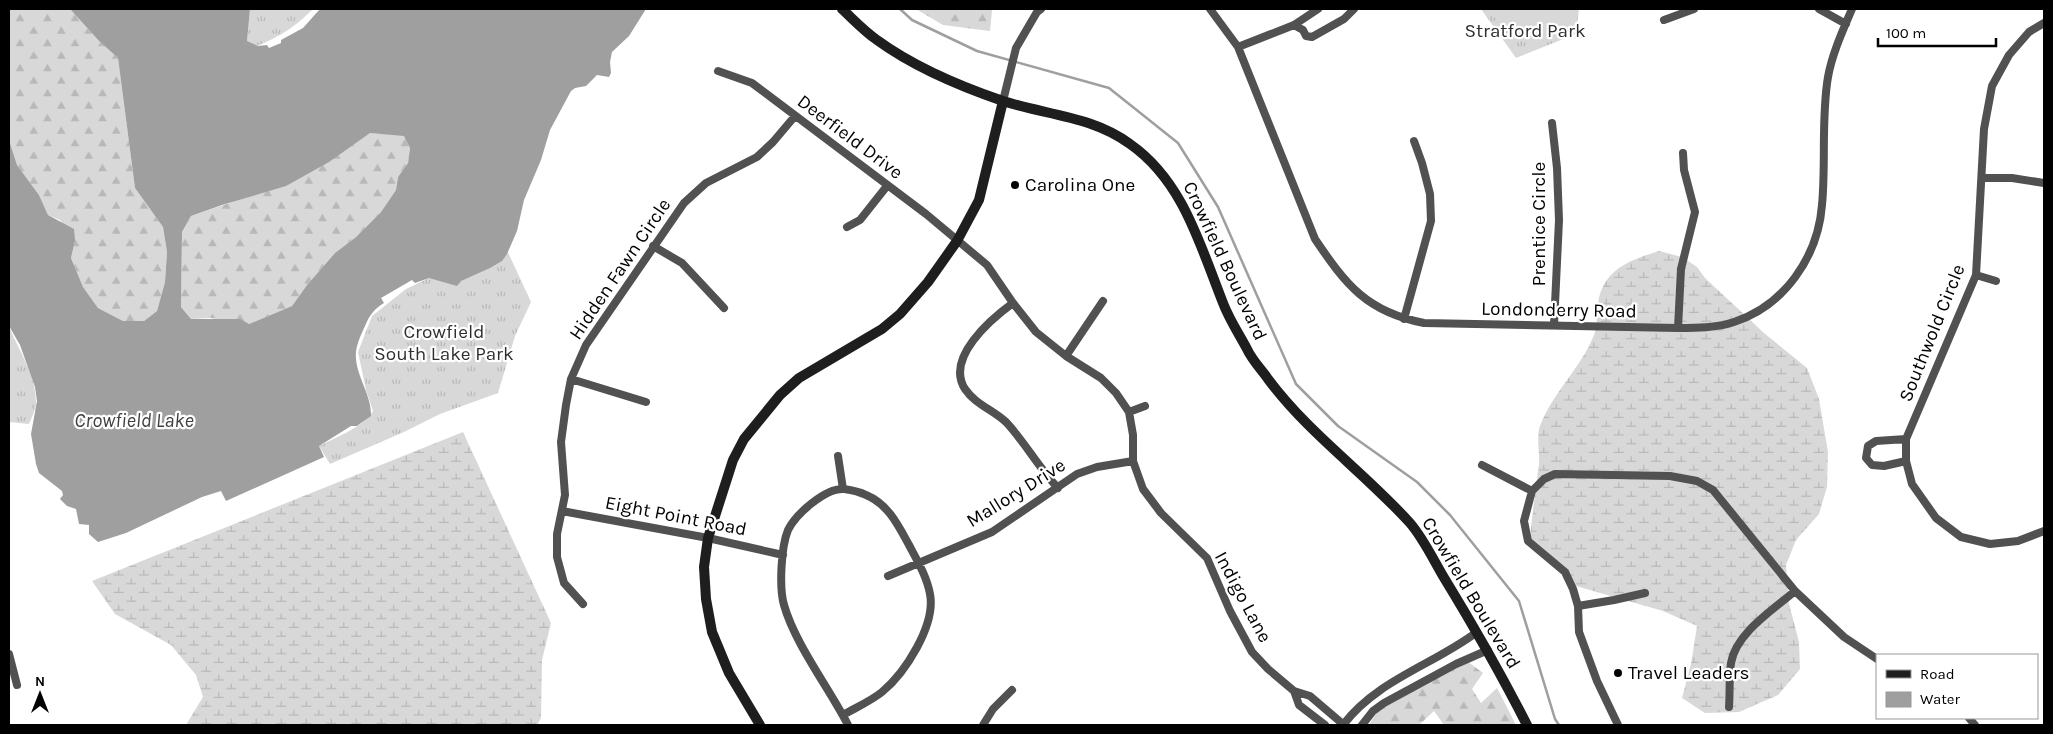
<svg xmlns="http://www.w3.org/2000/svg" width="2053" height="734" font-family="Karla,sans-serif">
<defs>
<pattern id="grass-tufts" width="24" height="20" patternUnits="userSpaceOnUse" patternTransform="scale(1.25)"><rect width="24" height="20" fill="#d8d8d8"/><path d="M3 7l-1-3M5 7V3M7 7l1-3M15 17l-1-3M17 17v-4M19 17l1-3" fill="none" stroke="#b8b8b8"/></pattern>
<pattern id="forest-firs" width="22" height="20" patternUnits="userSpaceOnUse" patternTransform="scale(1.25)"><rect width="22" height="20" fill="#d8d8d8"/><path d="M5 1l3.5 6h-7zM16 11l3.5 6h-7z" fill="#b8b8b8"/></pattern>
<pattern id="wetland-marsh" width="20" height="14" patternUnits="userSpaceOnUse" patternTransform="scale(1.25)"><rect width="20" height="14" fill="#d8d8d8"/><path d="M1 5h8M5 5V1M11 12h8M15 12V8" fill="none" stroke="#b8b8b8"/></pattern>
</defs>
<rect width="100%" height="100%" fill="#fff"/>
<path fill="url(#grass-tufts)" d="M250,9H313C295,27 281,36 257,46L247,41Z
M1481,9H1579L1576,34L1516,58Z
M506,248L531,302L515,336L498,393L440,414L404,432L330,464L319,446C333,439 367,425 373,411L366,390L358,352L372,316L406,289L437,274Z
M9,327C19,350 36,376 36,402C36,409 32,417 29,424L9,422Z"/>
<path fill="url(#forest-firs)" d="M9,9H70L99,41L118,58L135,188L163,227L167,252L165,282L157,311L144,321H123L98,308L83,287L71,258L75,241L60,220L48,215L39,195L17,165L9,140Z
M916,9L992,10L990,31L943,25Z
M370,133L404,135L410,148L408,163L398,177L396,190L381,212L356,237L335,253L307,285L292,306L249,324L211,318L191,319L181,307L182,232L191,216L253,195Z
M1467,661L1483,673L1472,689L1481,703L1497,688L1516,725H1444L1434,711L1419,725H1369L1379,709Z"/>
<path fill="url(#wetland-marsh)" d="M1659,251L1682,257L1697,267L1705,278L1764,333L1807,368L1819,399L1828,452L1827,487L1819,514L1796,540L1786,565L1789,604L1799,642L1800,669L1778,695L1739,712L1705,713L1682,698L1691,664L1697,626L1663,611L1576,586L1549,563L1530,539C1532,514 1536,489 1539,464C1540,452 1536,437 1540,426C1553,392 1581,368 1594,335C1598,326 1596,314 1598,304C1602,270 1630,260 1659,251Z
M463,432L551,623L542,660L541,718L537,725H186L203,697L196,675L171,645L115,614L92,581Z"/>
<path fill="#d8d8d8" d="M1512,9H1558L1560,36L1514,39Z"/>
<path fill="#9f9f9f" fill-rule="evenodd" d="M70,9H250L247,41L258,46L267,45L269,48L281,43V40L303,28L320,9H646L629,36L612,52L610,62L611,73L609,77L597,75L586,86L575,88L571,91L550,130L541,160L524,200L517,231L507,254L502,261L490,268L461,281L457,286L429,278L415,283L412,280L381,298L384,303C374,309 369,316 365,326C361,335 357,343 356,352C354,374 372,394 371,416L357,426H351L319,446L324,457L226,501L221,491L202,497L126,533L98,542L89,534V525L79,524L76,509L67,506L60,499L63,495L62,491L39,473L36,464L31,434L37,401L35,387L20,345L9,326V140L17,165L39,195L48,215L74,229L75,241L71,258L83,287L98,308L123,321H144L157,311L165,282L167,252L163,227L135,188L118,58L99,41ZM370,133L404,136L410,148L408,163L398,177L396,190L381,212L356,237L335,253L307,285L292,306L249,324L240,319H191L181,307L182,232L191,216L222,205L286,186L329,162Z"/>
<g fill="none" stroke-linecap="round" stroke-linejoin="round">
<path stroke="#9f9f9f" stroke-width="2.5" d="M900,9L912,20L977,51L1109,88L1178,143L1218,207L1296,384L1338,426L1417,482L1450,515L1519,601L1555,719L1559,725"/>
<path stroke="#515151" stroke-width="8" d="M1210,9L1238,47L1315,239C1346,285 1367,312 1424,323L1678,328C1696,328 1716,328 1734,322C1784,306 1818,257 1822,205C1826,164 1821,117 1828,77C1832,54 1843,30 1852,9
M1819,9L1846,24
M1664,20L1694,9
M2044,23L2029,32L2009,55L1992,86L1984,129L1976,275L1906,439V461L1912,484L1936,518L1961,537L1990,544L2018,541L2044,531
M1294,25L1303,30L1306,36L1312,37L1344,19L1354,9
M1238,47L1294,25L1318,9
M718,71L752,83L926,214L987,265L1013,303L1036,332L1066,356L1101,378L1116,393L1129,412L1133,435V461L1143,489L1161,513L1207,558L1230,611L1252,652L1268,669L1294,691L1310,696L1344,725
M1003,101L1016,48L1037,12L1041,9
M1552,123L1557,168L1559,220L1554,325
M1982,178H2012L2044,183
M847,227L860,220L887,186
M653,246L682,263L724,308
M1976,275L1996,281
M1013,303C991,319 945,358 965,389C975,404 993,410 1006,422C1024,441 1039,468 1058,488
M1404,319L1431,221L1430,194L1422,163L1414,141
M1678,328L1681,269L1695,212L1684,170L1683,153
M1066,356L1103,301
M571,379L646,402
M1129,412L1145,406
M1906,439L1876,441L1868,446L1866,458L1872,465L1884,466L1906,461
M838,456L843,489
M1482,465L1532,491
M562,511L708,538L783,555
M888,576L992,532L1077,474L1097,467L1133,461
M583,604L564,583L557,557V534L565,495L561,442L566,405L571,379L586,345L684,203L706,183L757,157L773,142L795,116
M1578,606L1614,600L1645,593
M9,654L17,685
M1294,691L1299,705L1325,725
M1729,707C1730,693 1729,678 1731,663C1736,633 1773,610 1795,591
M843,715C855,708 871,701 882,692C905,673 936,625 930,594C927,577 917,560 909,545C898,525 888,504 866,495C860,492 851,490 844,489C825,488 796,514 788,530C781,547 779,588 784,605C795,644 829,688 848,725
M1969,718L1975,725
M983,725L993,709L1012,690
M1343,725C1377,680 1433,665 1477,632
M1362,725L1373,711L1384,703L1456,664L1488,650
M1618,725L1597,681L1579,632L1578,606L1573,589L1565,572L1528,541L1524,521L1532,491L1544,479L1555,474L1670,476L1697,481L1713,490L1795,591L1844,637L1877,659"/>
<path stroke="#1e1e1e" stroke-width="10" d="M842,9C853,19 864,31 877,40C914,67 959,86 1003,101C1046,115 1092,116 1130,144C1183,181 1200,245 1223,303C1229,319 1239,334 1247,349C1252,360 1261,369 1268,379C1309,434 1364,472 1410,523C1423,538 1433,559 1443,576C1473,625 1501,674 1527,725
M760,725L729,673L712,632L706,599L704,567L708,538L733,460L744,439L780,395L799,378L882,329L900,314L928,282L957,241L979,200L1003,101"/>
</g>
<g fill="#000" stroke="#fff" stroke-width="2">
<circle cx="1015" cy="185" r="5"/>
<circle cx="1618" cy="673" r="5"/>
</g>
<g text-anchor="middle" dominant-baseline="central" stroke-width="4.5" stroke-linejoin="round" paint-order="stroke">
<g font-size="19" fill="#2f2f2f" stroke="#fff">
<text x="1525" y="31">Stratford Park</text>
<text x="444" y="332">Crowfield<tspan x="444" dy="22">South Lake Park</tspan></text>
</g>
<g font-size="19" fill="#000" stroke="#fff">
<text transform="translate(850 137) rotate(37)">Deerfield Drive</text>
<text transform="translate(1539 224) rotate(-90)">Prentice Circle</text>
<text transform="translate(1225 261) rotate(65)">Crowfield Boulevard</text>
<text transform="translate(620 269) rotate(-56)">Hidden Fawn Circle</text>
<text transform="translate(1559 310) rotate(1)">Londonderry Road</text>
<text transform="translate(1932 333) rotate(-68)">Southwold Circle</text>
<text transform="translate(1016 493) rotate(-32)">Mallory Drive</text>
<text transform="translate(676 516) rotate(11)">Eight Point Road</text>
<text transform="translate(1471 593) rotate(59)">Crowfield Boulevard</text>
<text transform="translate(1243 597) rotate(62)">Indigo Lane</text>
</g>
<g font-size="19" fill="#000" stroke="#fff" text-anchor="start">
<text x="1025" y="185">Carolina One</text>
<text x="1628" y="673">Travel Leaders</text>
</g>
<g font-size="20" font-style="italic" fill="#404040" stroke="#fff">
<text x="134" y="420">Crowfield Lake</text>
</g>
</g>
<rect width="2053" height="734" fill="none" stroke="#000000" stroke-width="20"/>
<rect x="1876" y="654" width="162" height="65" fill="#ffffff" stroke="#999999"/>
<rect x="1886" y="670" width="25" height="8" fill="#1e1e1e" stroke="#999999"/>
<text x="1920" y="679" font-size="15" fill="#000000">Road</text>
<rect x="1886" y="692" width="25" height="15" fill="#9f9f9f" stroke="#999999"/>
<text x="1920" y="704" font-size="15" fill="#000000">Water</text>
<g transform="translate(40 694)" stroke="#ffffff" stroke-width="4" paint-order="stroke">
<path d="M0-4L9 19L0 12L-9 19Z" fill="#000000"/>
<text y="-8" font-size="14" font-weight="bold" text-anchor="middle" fill="#000000">N</text>
</g>
<path d="M1878 38v8h118v-8" fill="none" stroke="#000000" stroke-width="2.5"/>
<text x="1886" y="38" font-size="15" fill="#000000" stroke="#ffffff" stroke-width="4" paint-order="stroke">100 m</text>
</svg>
